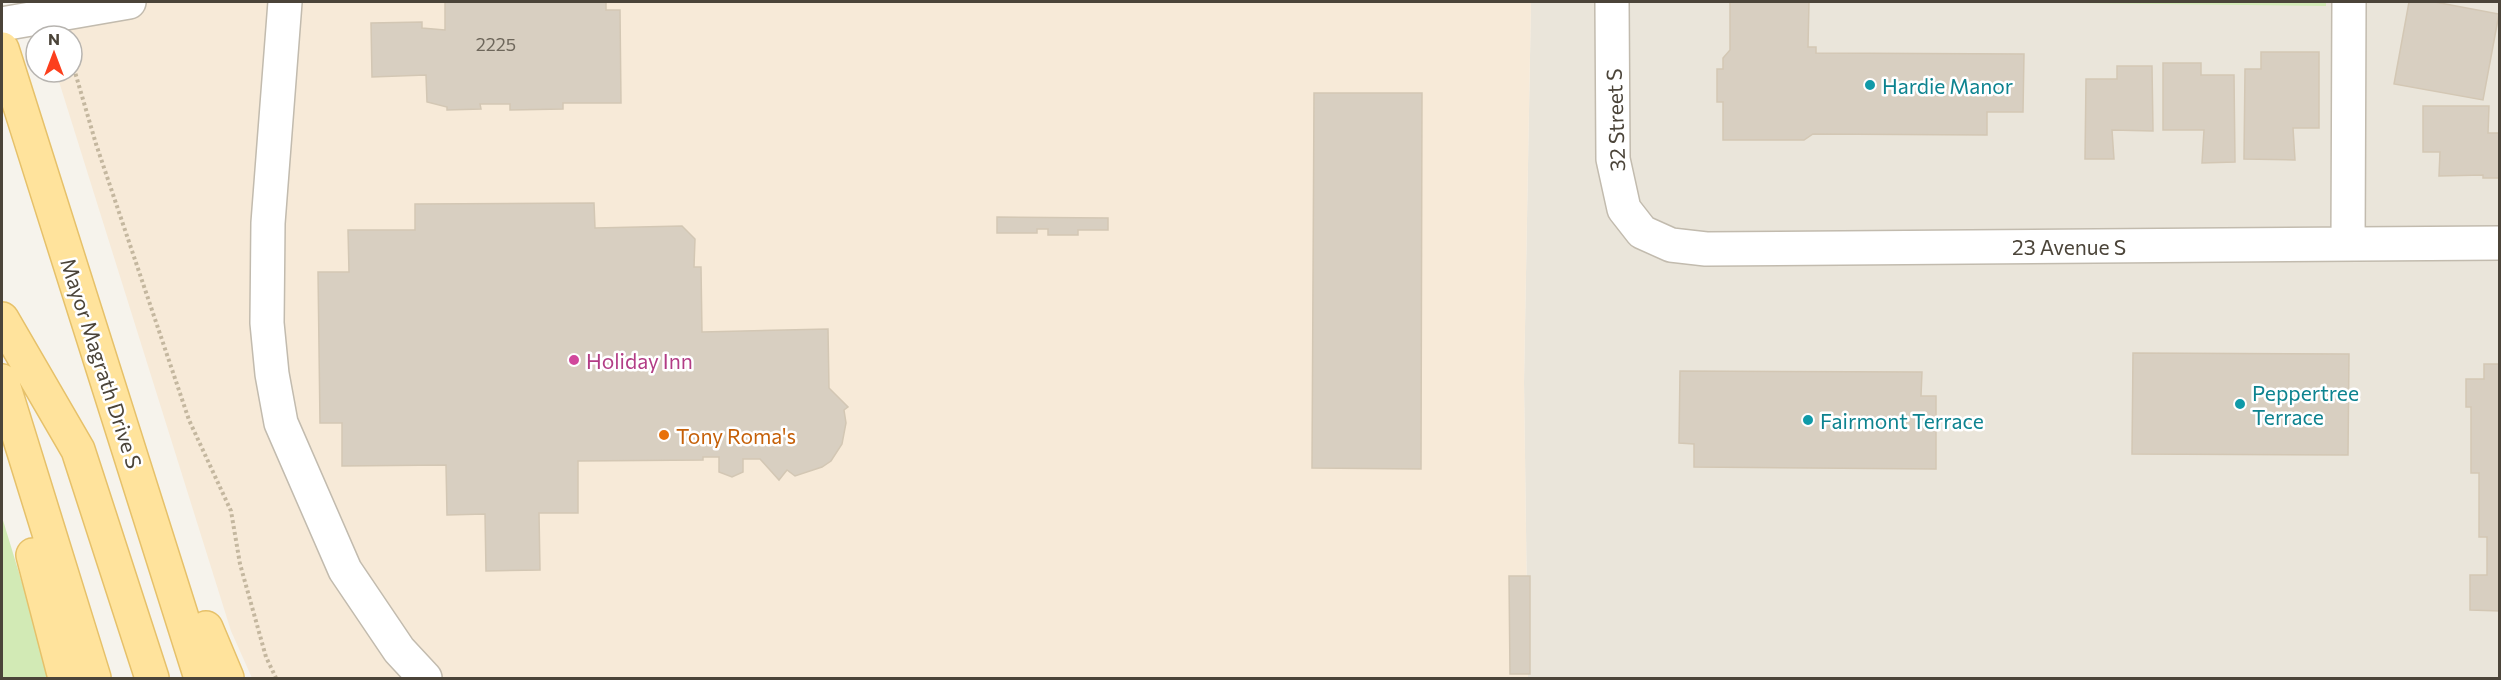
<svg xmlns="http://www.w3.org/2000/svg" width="2501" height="680" font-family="Commissioner,sans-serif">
<rect width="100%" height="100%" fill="#f6f3ec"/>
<path fill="#eae5da" d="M1531,2H2499V678H1528L1524,382Z"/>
<path fill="#f7ead8" d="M33,2H1531L1524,382L1528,678H252L231,631L56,72H72V36H44Z"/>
<path fill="#d2eab5" d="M1978,2H2326V6Z
M2,517L51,678H2Z"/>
<path fill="#d8cfc1" stroke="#d3c7b4" stroke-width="1.5" d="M445,2H606V10H620L621,103H563V109L510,110V104H480L481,109L447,110V107L427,102L426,75L372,77L371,23L422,22V28L445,30Z
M1730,2H1809L1808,47H1816V53L2024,54L2023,112H1987V135L1813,134L1804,140H1723V102H1717V69H1723V58L1730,50Z
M2409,2H2435L2499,14L2483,100L2394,84Z
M2261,52H2319V128H2293L2295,160L2244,159L2245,69H2261Z
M2163,63H2201V75H2234L2235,162L2202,163L2204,130H2163Z
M2117,66H2152L2153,131L2112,130L2114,159H2085L2086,79H2117Z
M1314,93H1422L1421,469L1312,468Z
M2423,106H2489L2488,133H2500V178H2483V175L2439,176L2440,152H2423Z
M594,203L595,228L682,226L695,239L694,267H701L702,332L828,329L829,388L848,407L844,410L846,423L842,444L831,461L822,467L795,476L787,470L779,480L760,459H743V472L732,477L719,472V457H703V460L578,461V513H539L540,570L486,571L485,514L447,515L446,465L342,466V423H320L318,272H349L348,230H415V204Z
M997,217L1108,218V230H1078V235H1048V229H1037V233H997Z
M2133,353L2349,354L2348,455L2132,454Z
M2484,364H2500V611L2470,610V575H2487V537H2479V473H2471V407H2466V379H2484Z
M1680,371L1922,372L1921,396H1936V469L1694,467V444L1679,443Z
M1509,576H1530V674H1510Z"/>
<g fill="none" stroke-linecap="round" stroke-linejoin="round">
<defs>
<path id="minor" d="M285,2L268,223L267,323L272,374L281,423L345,570L399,650L425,678
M1612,2L1613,159L1624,209L1642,232L1671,245L1706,249L2500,243
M2,24L129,2
M2348,244L2349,2"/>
<path id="major" d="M2,49L201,678
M2,319L78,450L152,678
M2,381L94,678
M33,555L65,678
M206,628L227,678"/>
</defs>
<use href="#minor" stroke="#c2bbae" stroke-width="36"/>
<use href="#major" stroke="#e6c16a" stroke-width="36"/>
<path stroke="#c4b79f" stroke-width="4" stroke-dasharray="3 3" stroke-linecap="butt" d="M72,69L75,72L96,144L189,420L231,511L240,564L266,657L276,678"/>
<use href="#minor" stroke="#fff" stroke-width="33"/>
<use href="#major" stroke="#ffe39c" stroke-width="33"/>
</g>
<g fill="#0f9aa8" stroke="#fff" stroke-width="2">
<circle cx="1870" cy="85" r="6"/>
<circle cx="2240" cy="404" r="6"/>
<circle cx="1808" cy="420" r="6"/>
</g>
<circle fill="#d1479c" stroke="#fff" stroke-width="2" cx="574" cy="360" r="6"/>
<circle fill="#e8710a" stroke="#fff" stroke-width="2" cx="664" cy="435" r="6"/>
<g text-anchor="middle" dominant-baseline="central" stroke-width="5" stroke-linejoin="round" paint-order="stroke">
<g font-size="18" fill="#6e675b">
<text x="496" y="44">2225</text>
</g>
<g font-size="21" fill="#0d838f" stroke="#fff" text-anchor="start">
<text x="1882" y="85">Hardie Manor</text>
<text x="2252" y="392">Peppertree<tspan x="2252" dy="24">Terrace</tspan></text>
<text x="1820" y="420">Fairmont Terrace</text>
</g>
<g font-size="21" fill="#4b4439" stroke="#fff">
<text transform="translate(1615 120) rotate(-92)">32 Street S</text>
<text x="2069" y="246">23 Avenue S</text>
<text transform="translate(102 363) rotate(72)">Mayor Magrath Drive S</text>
</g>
<g font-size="21" fill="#b23c85" stroke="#fff" text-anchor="start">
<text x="586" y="360">Holiday Inn</text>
</g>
<g font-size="21" fill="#c56008" stroke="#fff" text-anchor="start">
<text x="676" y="435">Tony Roma's</text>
</g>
</g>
<rect width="2501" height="680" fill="none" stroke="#4b4439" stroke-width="6"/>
<g transform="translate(54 54)"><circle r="28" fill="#ffffff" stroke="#b7b4b0" stroke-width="1.5"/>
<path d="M0-4.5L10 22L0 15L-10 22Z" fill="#fc3f1d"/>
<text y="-9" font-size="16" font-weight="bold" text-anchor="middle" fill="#4b4439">N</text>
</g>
</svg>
